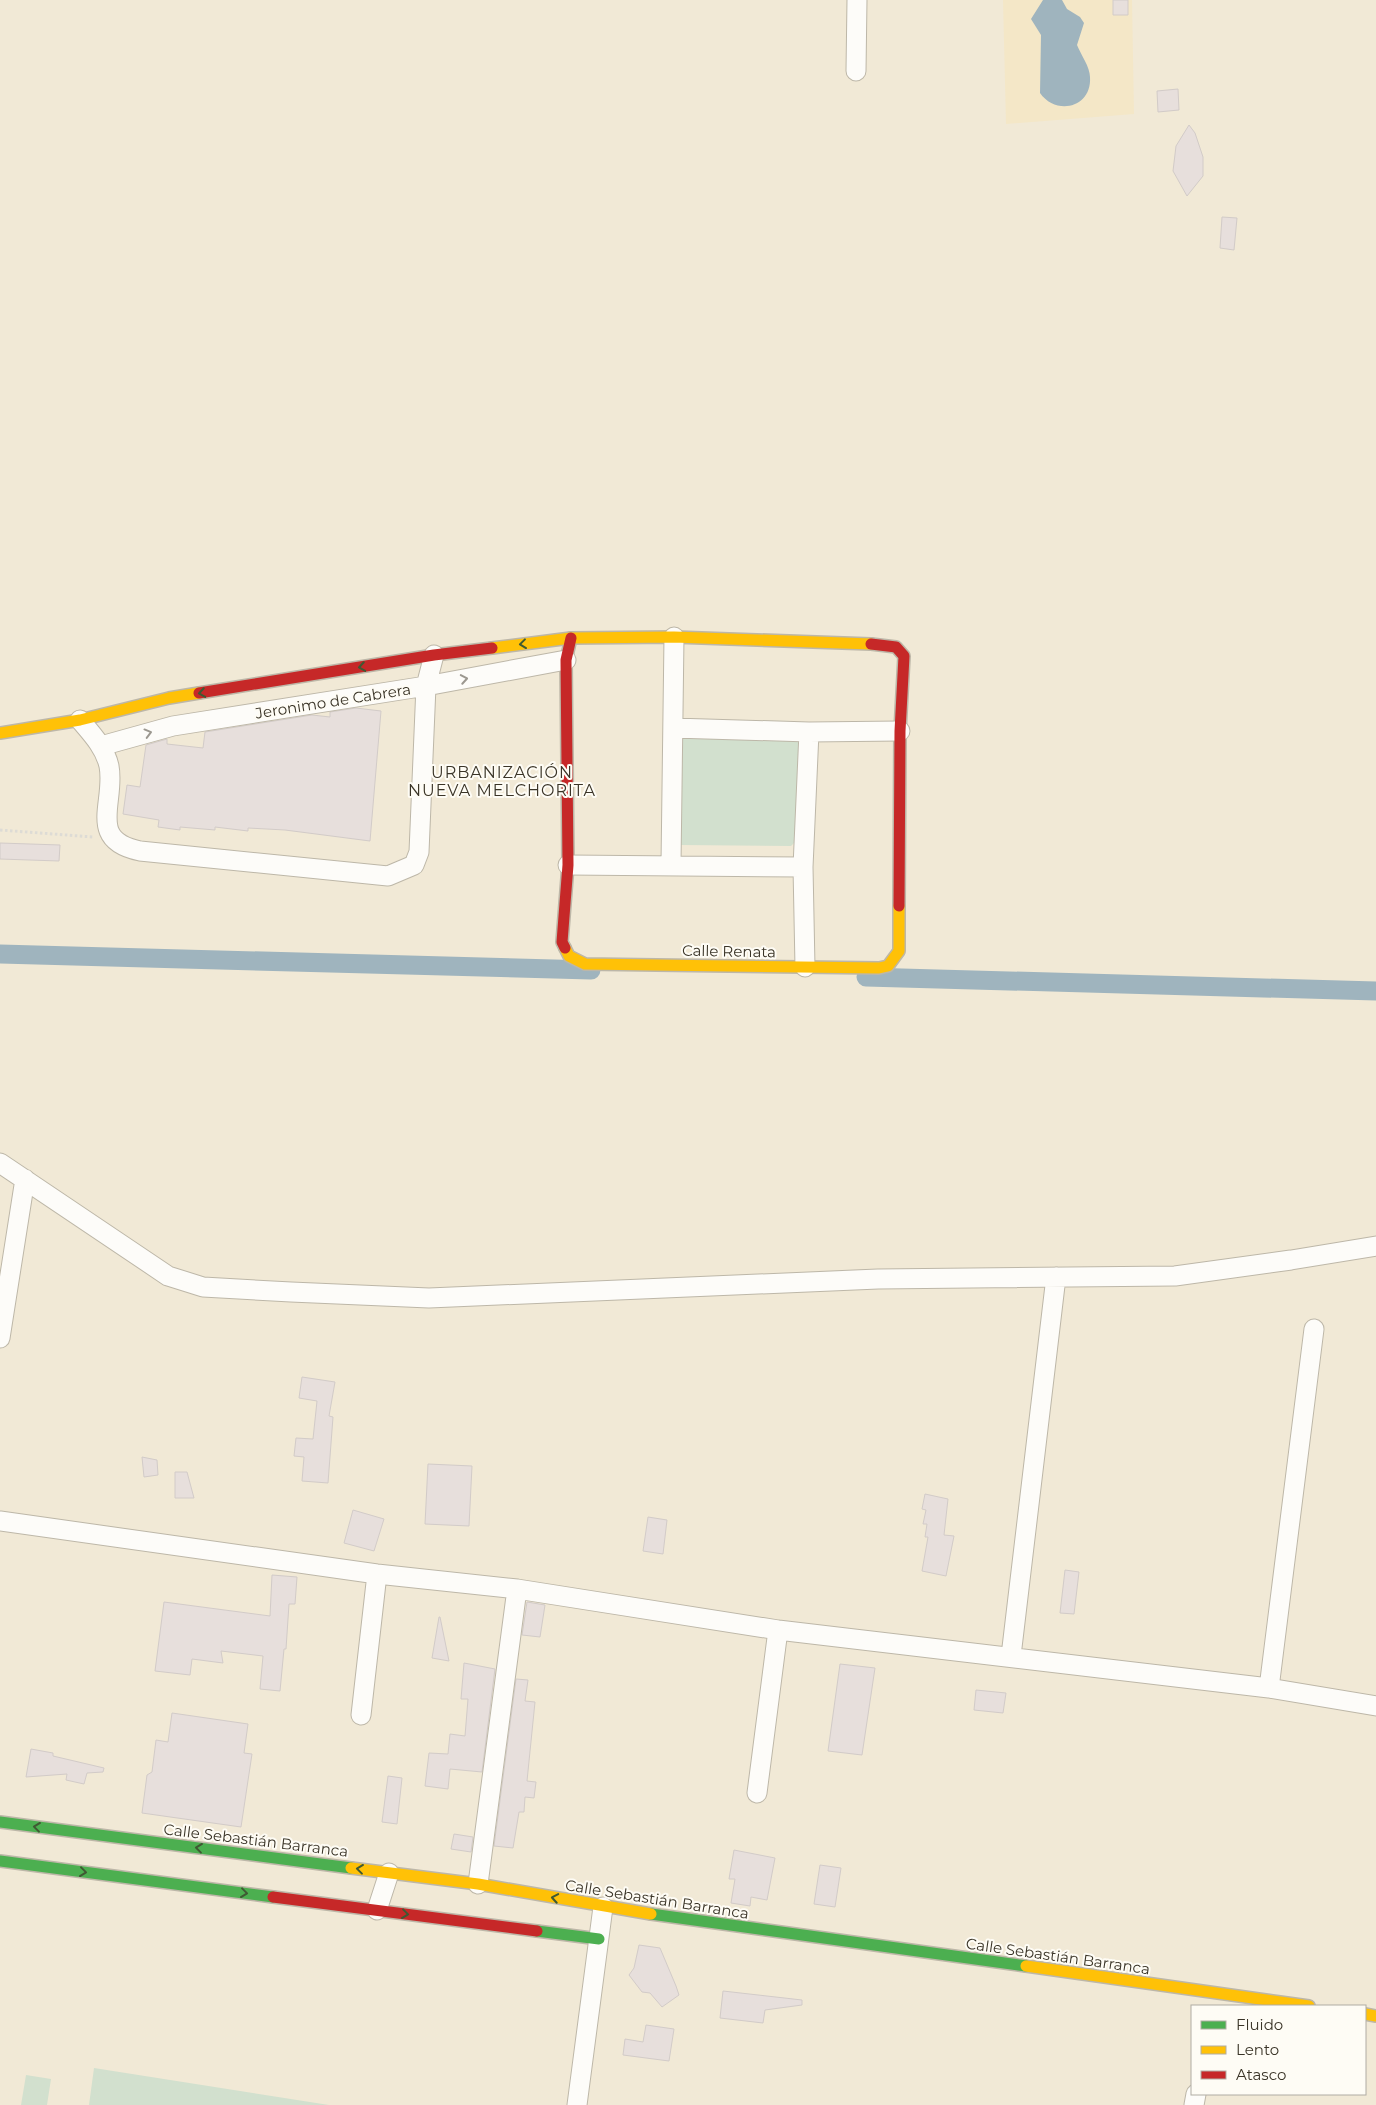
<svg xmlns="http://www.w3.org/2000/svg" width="1376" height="2105" font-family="Montserrat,sans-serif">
<rect width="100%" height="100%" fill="#f1e9d6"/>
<path fill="#f4e7c7" d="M1003,0H1132L1134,114L1006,124Z"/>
<path fill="#d2e0ce" d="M680,720L793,721L799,727L798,839L791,846L680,845Z
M94,2068L329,2105H89Z
M26,2075L51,2079L47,2105H21Z"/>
<path fill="#9fb4be" d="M1043,0H1062L1067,9L1080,17L1084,23L1077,45C1081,55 1090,67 1090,77C1092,108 1056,116 1040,93L1041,35L1031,19Z"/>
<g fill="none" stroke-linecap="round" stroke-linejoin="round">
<path stroke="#9fb4be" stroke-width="19" d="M0,954L591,970
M866,977L1376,991"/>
</g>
<path fill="#e7dfdc" stroke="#d2cbc8" d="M1113,0H1128V15H1113Z
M1178,89L1179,110L1158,112L1157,91Z
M1189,125L1195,133L1203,157V176L1187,196L1173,171L1176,146Z
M1222,217L1237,218L1234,250L1220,248Z
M356,708L381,711L370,841L285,830L248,828V831L215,827V830L180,827V830L158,827L159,820L123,814L127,785L140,787L146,745L167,739V744L203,748L205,732L312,715L330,717V712Z
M0,843L60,845L59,861L0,859Z
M302,1377L335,1382L329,1416L333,1417L328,1483L302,1481L304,1457L294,1456L296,1438L313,1439L317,1401L299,1398Z
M142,1457L157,1460L158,1475L144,1477Z
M428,1464L472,1466L469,1526L425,1524Z
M175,1472H187L194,1498H175Z
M925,1494L948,1499L944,1535L954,1536L946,1576L922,1571L928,1537H925L927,1524H923L926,1510L922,1509Z
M353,1510L384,1519L374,1551L344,1543Z
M648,1517L667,1520L663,1554L643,1551Z
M1065,1570L1079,1572L1074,1614L1060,1613Z
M272,1575L297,1577L295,1604H289L286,1649H284L280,1691L260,1689L263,1656L221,1651L223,1663L192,1659L190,1675L155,1671L164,1602L270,1616Z
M527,1602L545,1605L540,1637L522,1635Z
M439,1617H440L449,1661L432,1658Z
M464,1663L495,1669L482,1772L450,1769L448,1789L425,1786L429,1753L448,1754L450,1734L465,1736L468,1699H461Z
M840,1664L875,1668L862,1755L828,1751Z
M516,1679L528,1680L525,1701L535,1702L527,1781L536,1782L534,1798L525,1797L524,1812H519L513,1848L494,1846Z
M976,1690L1006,1693L1003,1713L974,1710Z
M172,1713L248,1724L244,1753L252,1754L241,1827L142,1813L147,1775L152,1772L156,1740L168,1742Z
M31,1749L53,1753V1756L104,1768L103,1772L87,1773L84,1784L66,1780L67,1774L26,1777Z
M388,1776L402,1778L397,1824L382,1822Z
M454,1834L473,1837L471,1852L451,1849Z
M734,1850L775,1858L767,1900L751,1897L750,1906L731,1903L735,1879H729Z
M820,1865L841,1868L835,1907L814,1904Z
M639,1945L660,1948L676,1986L679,1995L662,2007L650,1993L642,1992L629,1975L634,1968Z
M723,1991L802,2000V2005L765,2010L763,2023L720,2018Z
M646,2025L674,2029L669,2061L623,2055L625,2039L643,2042Z"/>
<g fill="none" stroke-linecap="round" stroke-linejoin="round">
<defs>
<path id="street" d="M856,71L857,0
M80,720C92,734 105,748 109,766C116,802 86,840 140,851L388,876L414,865L419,852L426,686L434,655
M673,728L809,732L900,731
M101,746L173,726L426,686L566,660
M671,864L674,637
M568,865L803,867
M805,967L803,867L809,732
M0,1163L168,1276L203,1287L291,1292L429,1298L878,1279L1175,1276L1291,1260L1376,1246
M0,1338L25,1179
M0,1521L377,1574L517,1589L778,1630L1269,1688L1376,1706
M1011,1656L1056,1277
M1269,1688L1314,1329
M361,1715L377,1574
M757,1793L778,1630
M478,1884L517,1589
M377,1910L389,1873
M577,2105L603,1907
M1194,2105L1196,2094"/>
<path id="fast" d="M0,1822L351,1868
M0,1861L273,1897
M651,1914L1026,1966
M537,1931L599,1939"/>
<path id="slow" d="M492,648L571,638L674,637L871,644
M0,733L80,720L169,698L199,693
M565,948L569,956L585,964L879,968L888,966L899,951V906
M351,1868L478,1884L651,1914
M1026,1966L1309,2006
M1365,2014L1376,2016"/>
<path id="jam" d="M871,644L896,647L904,656L900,731L899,906
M199,693L434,655L492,648
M565,948L562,942L568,865L566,660L571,638
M273,1897L537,1931"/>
</defs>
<use href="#street" stroke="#bdb7a8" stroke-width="21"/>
<use href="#fast" stroke="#bdb7a8" stroke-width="14"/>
<use href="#slow" stroke="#bdb7a8" stroke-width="14"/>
<use href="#jam" stroke="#bdb7a8" stroke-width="14"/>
<path stroke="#dddbd5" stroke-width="3" stroke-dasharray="2.5 2.5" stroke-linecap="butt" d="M0,830L93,837"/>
<use href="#street" stroke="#fdfcf9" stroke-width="19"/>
<use href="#fast" stroke="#4caf50" stroke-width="11"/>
<use href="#slow" stroke="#ffc107" stroke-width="11"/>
<use href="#jam" stroke="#c62828" stroke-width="11"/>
</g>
<defs><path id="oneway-chevron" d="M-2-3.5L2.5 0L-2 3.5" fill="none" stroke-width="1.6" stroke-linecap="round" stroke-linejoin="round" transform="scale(1.25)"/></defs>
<g stroke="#3f5933">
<use href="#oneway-chevron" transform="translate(523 644) rotate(173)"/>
<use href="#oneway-chevron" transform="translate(362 667) rotate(171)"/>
<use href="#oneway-chevron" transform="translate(202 693) rotate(171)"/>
<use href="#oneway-chevron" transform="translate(37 1827) rotate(-173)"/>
<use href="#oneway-chevron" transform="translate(199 1848) rotate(-173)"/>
<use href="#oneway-chevron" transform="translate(360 1869) rotate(-173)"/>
<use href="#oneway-chevron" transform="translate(83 1872) rotate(7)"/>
<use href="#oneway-chevron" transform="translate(244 1893) rotate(7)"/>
<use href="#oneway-chevron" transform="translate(555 1898) rotate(-170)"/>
<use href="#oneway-chevron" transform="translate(405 1914) rotate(7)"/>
</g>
<g stroke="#9c9890">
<use href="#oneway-chevron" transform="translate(464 679) rotate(-10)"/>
<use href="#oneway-chevron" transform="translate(148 733) rotate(-15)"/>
</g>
<g text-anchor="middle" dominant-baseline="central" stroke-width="4" stroke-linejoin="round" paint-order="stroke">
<g font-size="15" fill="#3a3427" stroke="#fefcf5">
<text transform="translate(333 701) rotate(-9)">Jeronimo de Cabrera</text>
<text transform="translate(729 951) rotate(1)">Calle Renata</text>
<text transform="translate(256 1840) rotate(7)">Calle Sebastián Barranca</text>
<text transform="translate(657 1899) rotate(9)">Calle Sebastián Barranca</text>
<text transform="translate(1058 1956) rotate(8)">Calle Sebastián Barranca</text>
</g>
<g font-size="16" letter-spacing="1" fill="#3a3427" stroke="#fefcf5">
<text x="502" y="772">URBANIZACIÓN<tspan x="502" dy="18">NUEVA MELCHORITA</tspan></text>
</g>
</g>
<rect x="1191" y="2005" width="175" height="90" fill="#fefcf5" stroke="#b0aca3"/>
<rect x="1201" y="2021" width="25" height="8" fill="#4caf50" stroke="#b0aca3"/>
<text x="1236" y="2030" font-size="15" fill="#3a3427">Fluido</text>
<rect x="1201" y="2046" width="25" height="8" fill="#ffc107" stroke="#b0aca3"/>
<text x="1236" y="2055" font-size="15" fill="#3a3427">Lento</text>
<rect x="1201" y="2071" width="25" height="8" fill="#c62828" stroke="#b0aca3"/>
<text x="1236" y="2080" font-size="15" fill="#3a3427">Atasco</text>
</svg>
